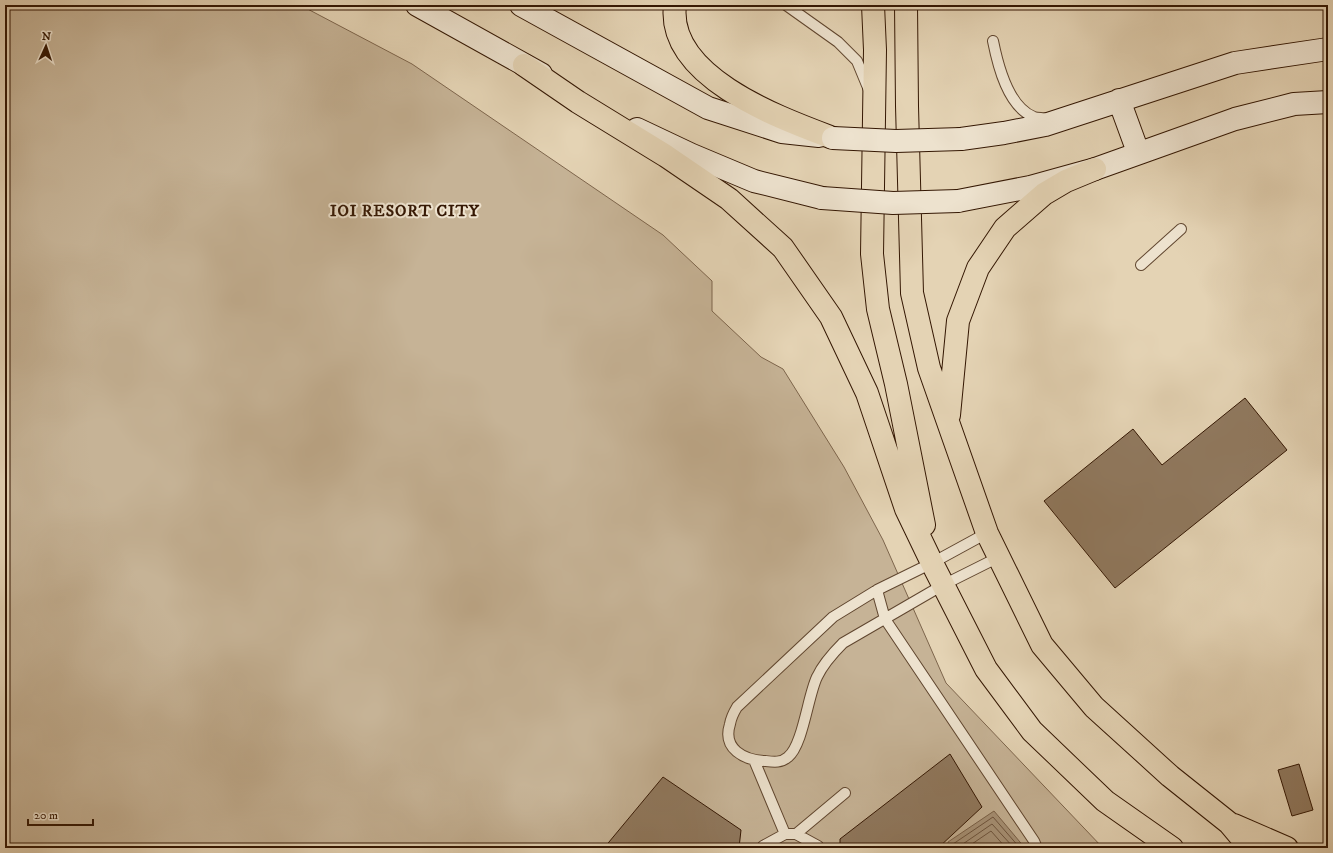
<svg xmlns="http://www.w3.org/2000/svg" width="1333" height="853" font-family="'IM FELL DW Pica',serif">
<rect width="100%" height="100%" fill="#e4d3b4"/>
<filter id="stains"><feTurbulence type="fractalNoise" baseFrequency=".005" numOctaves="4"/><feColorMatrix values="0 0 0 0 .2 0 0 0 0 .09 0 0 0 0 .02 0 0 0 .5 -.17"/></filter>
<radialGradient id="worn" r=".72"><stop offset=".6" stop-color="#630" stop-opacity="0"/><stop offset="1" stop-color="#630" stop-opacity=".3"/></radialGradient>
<path fill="#c6b396" stroke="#7d654c" d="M5,5H300L412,64L663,235L712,281V311L761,357L783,369L844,467L883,540L946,683L1103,848H5Z"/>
<path fill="#a89378" stroke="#7a6149" d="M994,811L1025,848H948V842Z"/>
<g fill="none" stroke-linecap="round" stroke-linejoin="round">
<path stroke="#6e553e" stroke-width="1" d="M952,848L953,844L993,817L1020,848
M957,848L992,824L1014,848
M966,848L991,831L1006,848"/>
</g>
<path fill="#90795f" stroke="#341703" d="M1245,398L1287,450L1115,588L1044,501L1133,429L1162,465Z
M950,754L982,807L938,848H840V839Z
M1299,764L1313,810L1292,816L1278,770Z
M663,777L741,830L739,848H604Z"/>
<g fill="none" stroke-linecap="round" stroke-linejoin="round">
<defs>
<path id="lane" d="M786,5L838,42L857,61L869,90
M993,41C998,66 1008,107 1034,117C1038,118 1043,118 1047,119
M1141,265L1181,229
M987,533L932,563L877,590L833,617L737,707C734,712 731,718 730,724C722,749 744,760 765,761C774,762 781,763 788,757C803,745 808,695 817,677C823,664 833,653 843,643L943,585L999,557
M877,590L885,619L1034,841L1037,848
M754,760L785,834
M796,834L845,793
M763,848V846L785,834H796L818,846L819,848"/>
<path id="secondary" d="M417,5L541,74
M521,5L708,108L782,132L819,136
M1119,100L1138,152
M637,129L692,155L754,181L822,198
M961,139L1004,133L1045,125L1235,63L1328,49
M958,201L1030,187L1095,169L1235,119L1294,104L1328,102"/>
<path id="primary" d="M675,5C666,77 780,118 833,138
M873,5L875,50L872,254L878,309L896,384L924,525
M906,5L907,106L912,293L929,368L987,533L1042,645L1094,707L1170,776L1229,823L1250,848
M524,65L578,102L666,156L729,199L783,248L831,317L867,393L906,509L932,563L986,669L1032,731L1105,801L1172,848
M949,415L958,321L978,268L1005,228L1044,194L1066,181L1095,169
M1234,825L1287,848"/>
</defs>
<use href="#lane" stroke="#60462f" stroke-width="12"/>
<use href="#secondary" stroke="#341703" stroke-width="24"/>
<use href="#primary" stroke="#341703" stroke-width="24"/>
<use href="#lane" stroke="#ede2ce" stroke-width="10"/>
<use href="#secondary" stroke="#ede2ce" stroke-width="22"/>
<use href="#primary" stroke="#e4d3b4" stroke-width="22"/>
<defs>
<path id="secondary-bridge" d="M833,138L896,141L961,139
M822,198L893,203L958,201"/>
</defs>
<use href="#secondary-bridge" stroke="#341703" stroke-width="24" stroke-linecap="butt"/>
<use href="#secondary-bridge" stroke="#ede2ce" stroke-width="22"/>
</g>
<g text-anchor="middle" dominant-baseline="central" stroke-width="4" stroke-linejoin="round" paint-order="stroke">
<g font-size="16" font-weight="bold" letter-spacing="1" fill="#341703" stroke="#ede2ce">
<text x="405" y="211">IOI RESORT CITY</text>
</g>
</g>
<rect width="1333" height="853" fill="none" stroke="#e4d3b4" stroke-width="20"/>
<rect x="6" y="6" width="1321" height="841" fill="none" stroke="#341703" stroke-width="2"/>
<rect x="10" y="10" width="1313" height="833" fill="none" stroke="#341703"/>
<g transform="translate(46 46) rotate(3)" stroke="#ede2ce" stroke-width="3" paint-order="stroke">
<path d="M0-3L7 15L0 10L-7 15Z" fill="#341703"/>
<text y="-6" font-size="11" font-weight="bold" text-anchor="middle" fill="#341703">N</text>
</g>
<path d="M28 819v6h65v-6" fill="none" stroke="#341703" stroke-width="2"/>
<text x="34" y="819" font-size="12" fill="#341703" stroke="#ede2ce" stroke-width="3" paint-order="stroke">20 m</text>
<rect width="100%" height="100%" filter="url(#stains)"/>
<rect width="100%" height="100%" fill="url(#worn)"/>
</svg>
